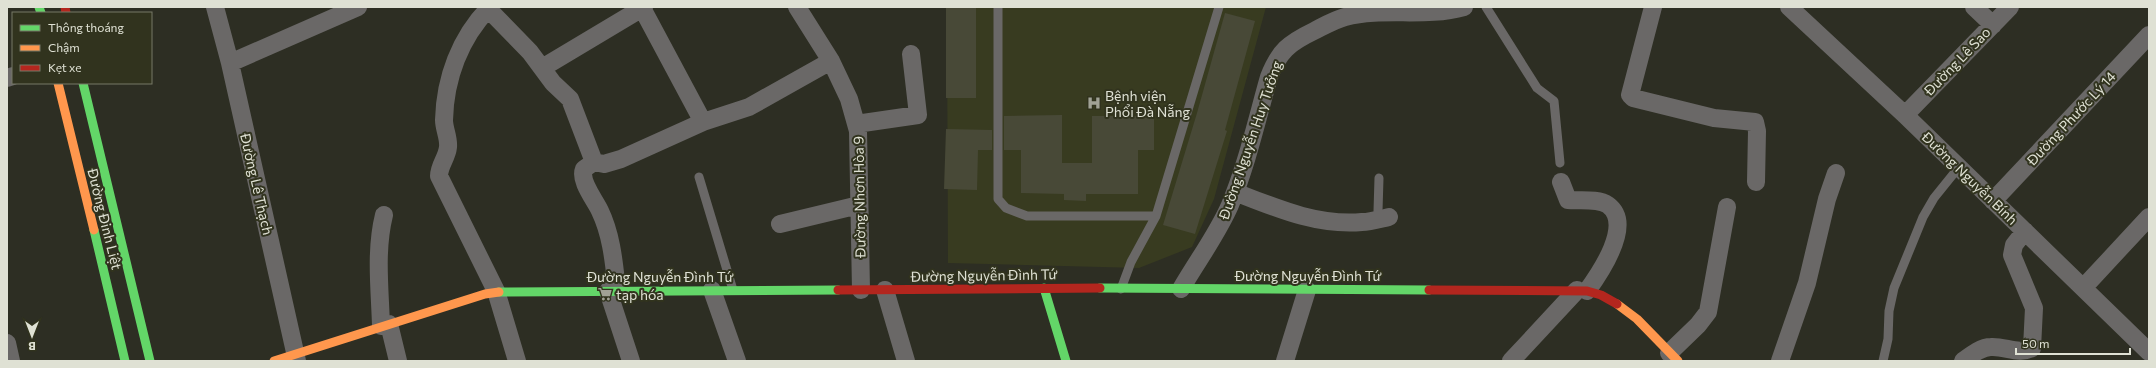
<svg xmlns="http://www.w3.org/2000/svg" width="2156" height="368" font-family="Commissioner,sans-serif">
<rect width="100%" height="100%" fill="#2d2e23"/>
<path fill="#383b20" d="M947,7H1266L1214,199L1192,247L1139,268L948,263Z"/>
<path fill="#484937" d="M946,7H976V98H946Z
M1225,13L1255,21L1225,130L1227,131L1195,234L1163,225L1197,113Z
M1062,115V163H1092V116H1154V150H1138V194H1086V201L1064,200V194L1021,193V150H1004V116Z
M946,129L992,130V150H978L977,190L944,189Z"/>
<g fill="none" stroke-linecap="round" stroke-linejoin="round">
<path stroke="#6a6867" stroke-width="9" d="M998,7V199L1006,208L1027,216H1156
M1486,7L1537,88L1554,101L1560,163
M699,177L733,290
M1379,178L1378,211L1380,219
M1121,289L1131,262L1156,216L1219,7
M1883,361L1888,339L1889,311L1894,288L1923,217L1934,198L1959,167"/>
<path stroke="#6a6867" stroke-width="18" d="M215,7L230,63L297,361
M489,7L492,13L530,52L553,83L570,99L594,162
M797,7L831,61L849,99L858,131L861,290
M1653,7L1630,95L1633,98L1714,118L1755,122L1757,131L1756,182
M1789,7L1905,115L2149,352
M1974,7L1993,25
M489,8C460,38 445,78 444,120C444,129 449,138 448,147C447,158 439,165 439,176L496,291L517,361
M642,8L703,122
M230,63L358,7
M542,68L644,7
M7,78L13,76
M1905,115L2010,7
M856,124L918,115L911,54
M594,162L604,164L621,159L703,122L749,107L831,61
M594,162L584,169C579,181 595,200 600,211C612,236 614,264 617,290
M1561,182L1568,200C1579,201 1598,198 1608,205C1634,224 1600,273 1587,291
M1235,192C1276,208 1317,226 1362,222C1371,222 1380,219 1389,217
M1993,201L2149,35
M780,224L859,205
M2083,288L2149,217
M1181,289C1197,261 1217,235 1230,205C1247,164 1257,119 1269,77C1279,51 1289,43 1314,31C1324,26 1334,20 1345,17C1384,7 1425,18 1464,7
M712,290L737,361
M885,290L906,361
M608,291L631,361
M389,324L398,361
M381,326C380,290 375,251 384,215
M7,343L11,361
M1669,353L1698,325L1708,312L1727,207
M1285,361L1307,290
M1511,361L1577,290
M1780,361L1807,283L1827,199L1836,173
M1963,361C1971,355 1981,347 1991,347C2005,346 2019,355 2032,348L2034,308L2012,255L2014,245L2025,231"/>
<path stroke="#63d668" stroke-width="9" d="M39,7L41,13
M83,83L150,361
M94,230L125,361
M1044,288L1066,361
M1100,288L1429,290
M499,292L838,290"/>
<path stroke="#ff974d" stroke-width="9" d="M58,83L94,230
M1617,304L1637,319L1678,361
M274,361L485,294L499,292"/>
<path stroke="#b3261e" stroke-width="9" d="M65,7L66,13
M838,290L1100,288
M1429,290L1587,291L1601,295L1617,304"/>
</g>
<defs>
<symbol id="hospital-bare" viewBox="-9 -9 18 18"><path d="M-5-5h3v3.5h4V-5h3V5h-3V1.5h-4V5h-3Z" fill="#a1a296" stroke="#31331e" stroke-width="2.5" paint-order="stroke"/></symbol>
<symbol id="supermarket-bare" viewBox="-9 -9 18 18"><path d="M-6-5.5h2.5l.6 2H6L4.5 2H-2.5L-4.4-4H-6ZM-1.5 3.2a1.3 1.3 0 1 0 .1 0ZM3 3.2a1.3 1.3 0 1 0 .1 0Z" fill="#a1a296" stroke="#31331e" stroke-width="2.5" paint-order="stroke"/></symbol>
</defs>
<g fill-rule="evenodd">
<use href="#hospital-bare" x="1084" y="93" width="20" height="20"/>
<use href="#supermarket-bare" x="595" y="284" width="20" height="20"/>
</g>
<g text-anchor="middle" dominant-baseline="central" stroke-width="4" stroke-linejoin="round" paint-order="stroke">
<g font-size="14" fill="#dfe1d4" stroke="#31331e">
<text transform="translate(1957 61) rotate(-46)">Đường Lê Sao</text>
<text transform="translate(2071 118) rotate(-47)">Đường Phước Lý 14</text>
<text transform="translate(1250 140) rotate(-71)">Đường Nguyễn Huy Tưởng</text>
<text transform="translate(1970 178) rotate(44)">Đường Nguyễn Bính</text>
<text transform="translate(257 184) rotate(77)">Đường Lê Thạch</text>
<text transform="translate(859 197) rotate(-91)">Đường Nhơn Hòa 9</text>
<text transform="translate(105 219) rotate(76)">Đường Đinh Liệt</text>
<text transform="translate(984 275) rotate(-1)">Đường Nguyễn Đình Tứ</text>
<text x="1308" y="275">Đường Nguyễn Đình Tứ</text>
<text x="660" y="276">Đường Nguyễn Đình Tứ</text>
</g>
<g font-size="14" fill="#dfe1d4" stroke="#31331e" text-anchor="start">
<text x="1105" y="95">Bệnh viện<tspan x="1105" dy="16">Phổi Đà Nẵng</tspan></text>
<text x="616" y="294">tạp hóa</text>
</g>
</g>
<rect width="2156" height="368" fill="none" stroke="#dfe1d4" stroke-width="16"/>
<rect x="12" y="12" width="140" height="72" fill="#31331e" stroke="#777967"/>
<rect x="20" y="25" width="20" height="6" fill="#63d668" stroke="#777967"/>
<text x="48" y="32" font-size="12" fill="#dfe1d4">Thông thoáng</text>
<rect x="20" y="45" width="20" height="6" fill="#ff974d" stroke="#777967"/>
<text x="48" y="52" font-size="12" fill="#dfe1d4">Chậm</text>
<rect x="20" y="65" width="20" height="6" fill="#b3261e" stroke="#777967"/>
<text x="48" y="72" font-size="12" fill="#dfe1d4">Kẹt xe</text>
<g transform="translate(32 336) rotate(180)" stroke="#31331e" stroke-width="3" paint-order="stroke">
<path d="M0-3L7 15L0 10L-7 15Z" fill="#dfe1d4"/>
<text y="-6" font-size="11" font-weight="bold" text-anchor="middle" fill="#dfe1d4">B</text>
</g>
<path d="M2016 348v6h114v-6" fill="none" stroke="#dfe1d4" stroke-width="2"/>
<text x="2022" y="348" font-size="12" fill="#dfe1d4" stroke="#31331e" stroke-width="3" paint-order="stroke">50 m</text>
</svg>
